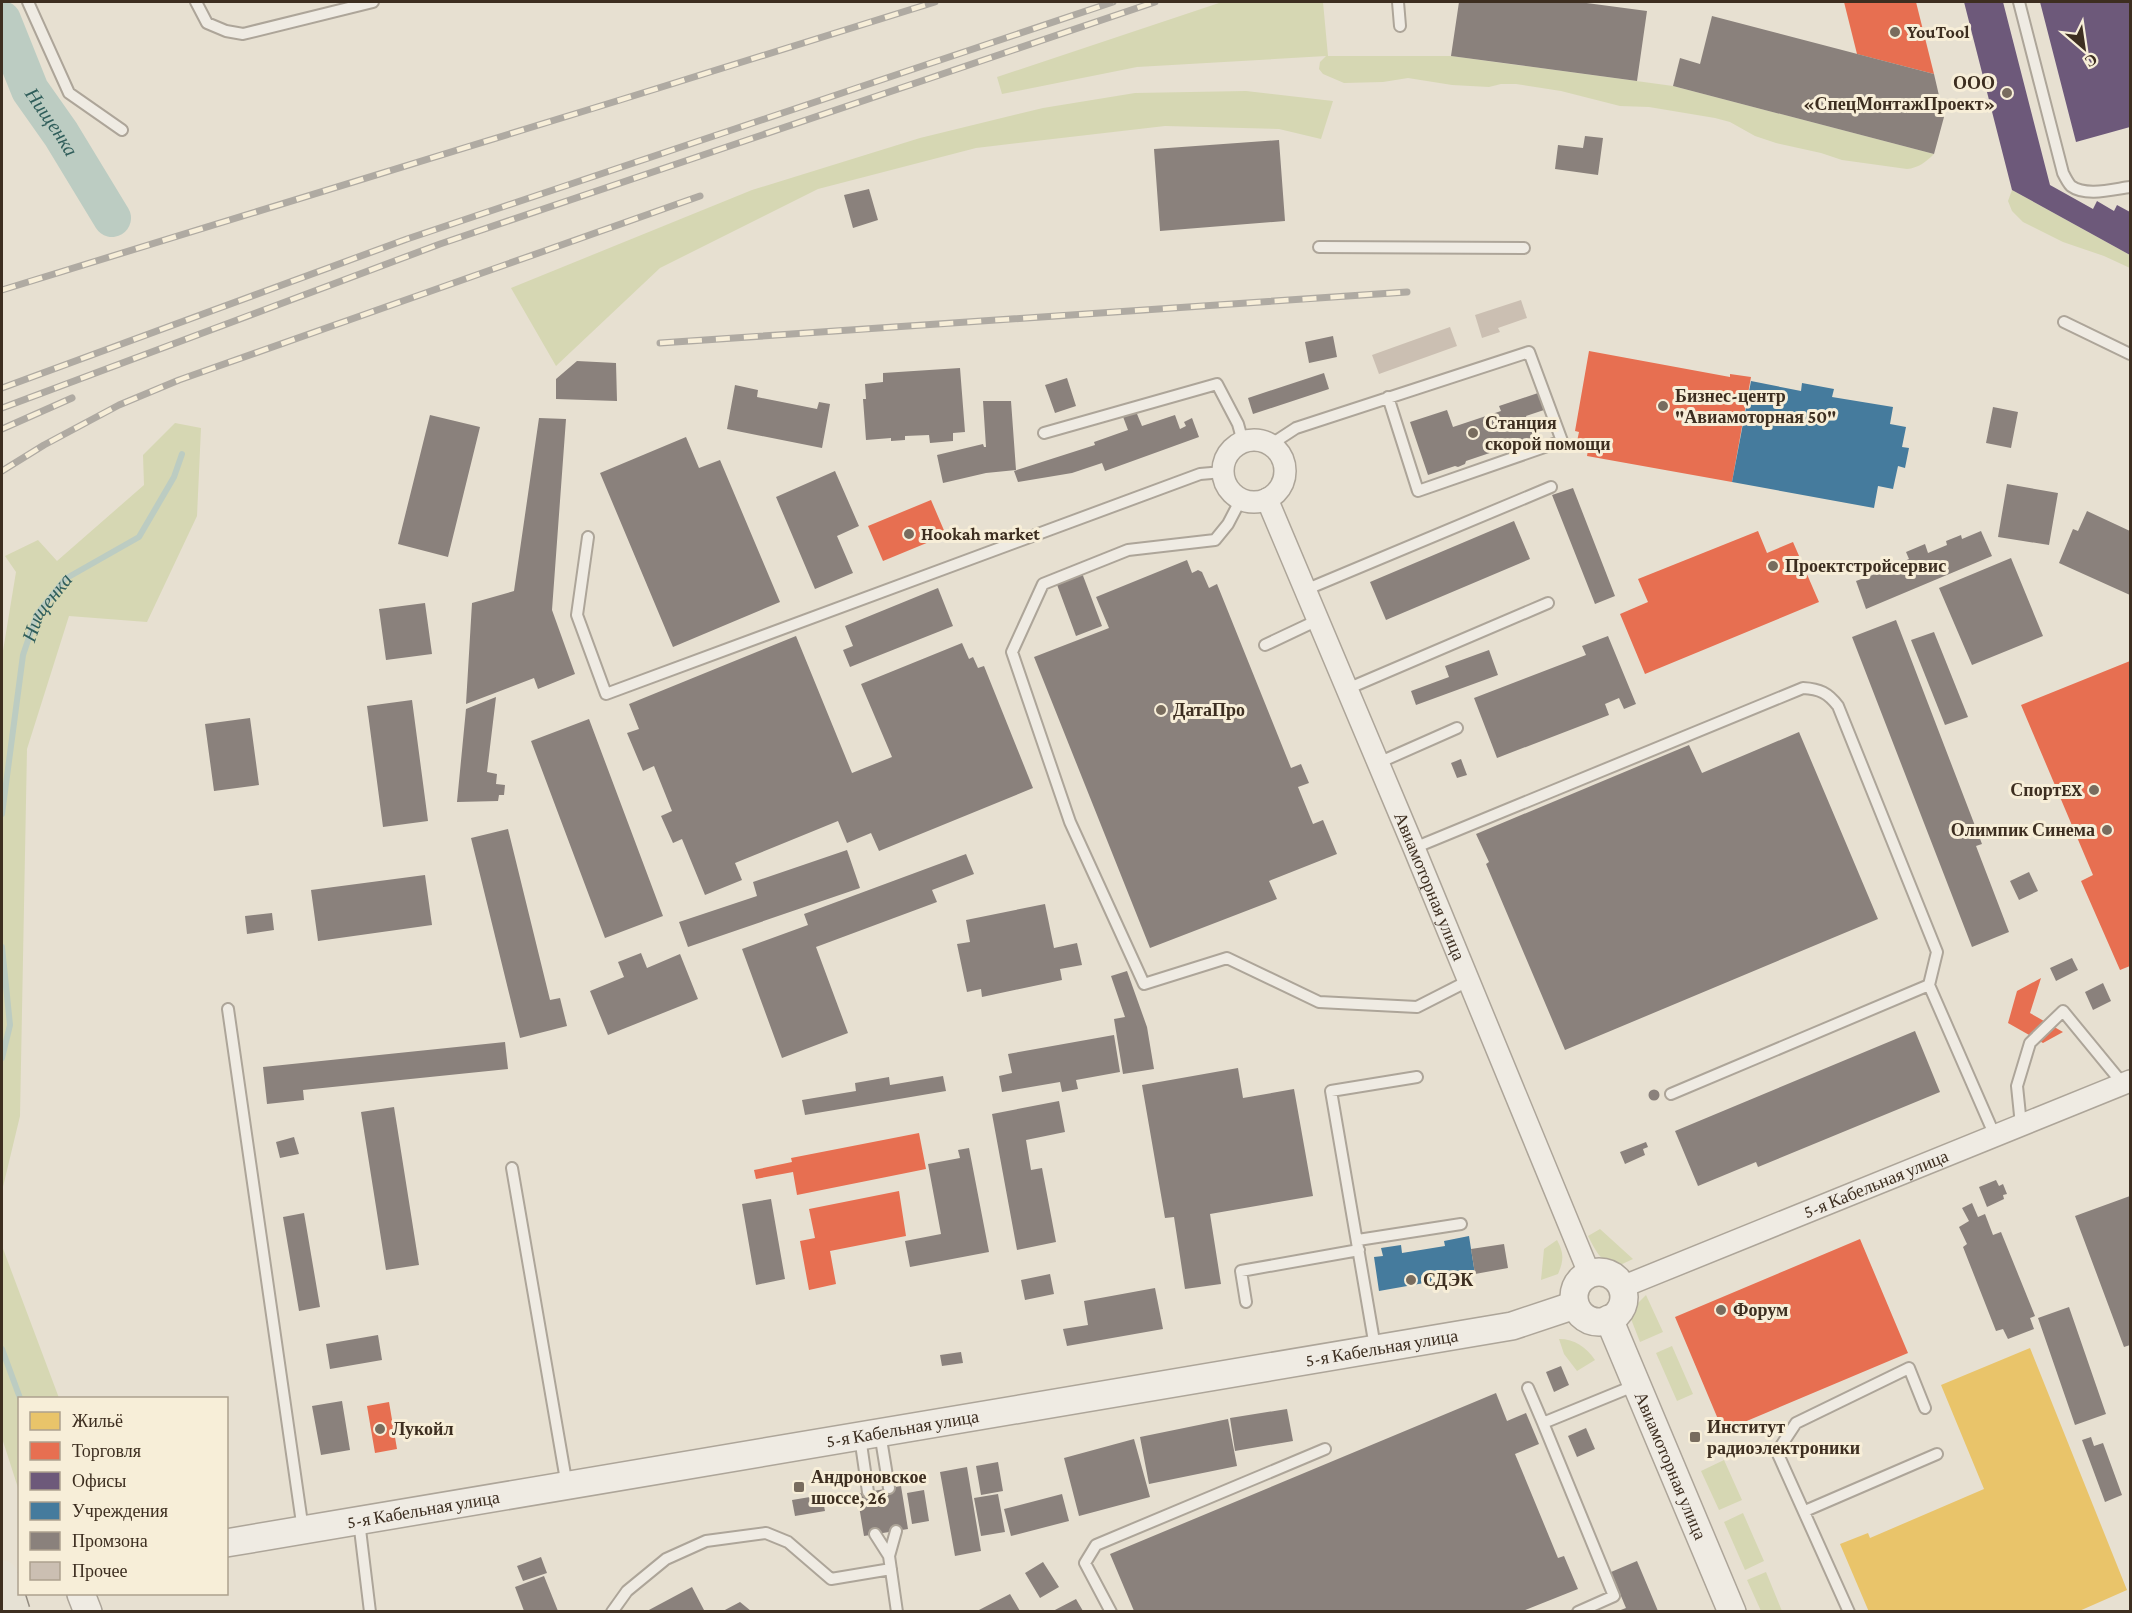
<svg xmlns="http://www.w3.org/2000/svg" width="2132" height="1613" font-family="'Crimson Pro',serif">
<rect width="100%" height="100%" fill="#e7e0d1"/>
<path fill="#d6d7b3" d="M1222,2H1323L1328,56H1451L1673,86L1934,154C1926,162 1918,168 1907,169L1842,160L1821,153L1776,143L1755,136L1730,122L1715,118L1649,107L1620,106L1561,91L1516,84H1501L1489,87L1452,85L1408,78L1383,82L1344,83L1323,74L1319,69L1320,62L1326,56L1137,67L1002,94L997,77Z
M1246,91L1333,101L1321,139L1279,129L1165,126L976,148L818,189L660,268L556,366L511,288L752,190L920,138L1043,108L1135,93Z
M2012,190L2130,255V268L2104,256L2063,242L2023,222L2012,211L2008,201Z
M175,423L201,428L197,516L147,622L69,616L27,749L20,1116L2,1191V657L16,572L5,556L38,540L57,561L144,485L143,455Z
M1600,1229L1633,1259L1618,1266C1600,1262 1596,1251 1588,1236Z
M1557,1240C1564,1253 1564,1260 1558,1274L1541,1280L1544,1249Z
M2,1246L59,1398H20L19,1491L2,1438Z
M1646,1295L1663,1332L1640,1342L1631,1319L1638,1303Z
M1559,1339C1575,1339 1586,1347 1595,1360L1577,1371L1564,1354Z
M1672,1346L1693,1394L1677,1401L1656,1353Z
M1724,1460L1742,1500L1719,1510L1701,1471Z
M1743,1513L1764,1561L1745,1570L1724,1522Z
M1766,1572L1782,1611H1761L1747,1580Z"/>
<path fill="#e9c46a" d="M2030,1348L2127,1590L2077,1612H1869L1840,1544L1868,1533L1870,1538L1984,1489L1941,1385Z"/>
<path fill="#e76f51" d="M1844,2H1916L1934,74L1857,54Z
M1589,351L1730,377V374L1751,377L1732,482L1587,456L1588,450L1576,446L1579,432L1575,431Z
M931,500L946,535L883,561L868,526Z
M1758,531L1767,553L1793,542L1819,602L1645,674L1620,614L1648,602L1638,579Z
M2130,661V966L2120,970L2081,881L2093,875L2021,705Z
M2041,978L2030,1013L2063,1032L2043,1043L2008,1023L2017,991Z
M919,1133L926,1169L797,1195L793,1172L756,1179L754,1170L792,1162L791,1158Z
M899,1191L906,1236L830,1251L836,1284L809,1290L800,1241L815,1238L809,1209Z
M1860,1239L1908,1353L1723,1431L1675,1317Z
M389,1402L397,1449L375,1453L367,1406Z"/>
<path fill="#6d597a" d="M1964,2H2003L2050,185L2093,209L2097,201L2114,211L2117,205L2130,212V255L2012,190Z
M2040,2H2130V127L2076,142Z"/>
<path fill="#457b9d" d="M1751,381L1801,391L1802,383L1834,389L1832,397L1893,407L1890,424L1906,427L1902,447L1909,448L1905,468L1898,466L1893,489L1878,486L1874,508L1732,482Z
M1469,1236L1475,1274L1379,1291L1374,1257L1383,1256L1381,1248L1401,1245L1402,1253L1445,1246L1444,1241Z"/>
<path fill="#8a817c" d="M1459,2H1579L1647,11L1637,81L1451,56Z
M1712,16L1934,74L1944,117L1934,154L1673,86L1680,58L1700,64Z
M1585,136L1603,138L1598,175L1555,169L1558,145L1583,148Z
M1279,140L1285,221L1160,231L1154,149Z
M869,189L878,220L853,228L844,195Z
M1333,336L1337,357L1309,363L1305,342Z
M577,361L616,363L617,401L556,399V379Z
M960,368L965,432L953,433V441L930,443L929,435L905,436V440L891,441V438L866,440L863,399H866L865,384L883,382V373Z
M1324,373L1329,389L1253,414L1248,398Z
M1067,378L1076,406L1055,413L1045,385Z
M735,385L758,390L757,397L817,409L819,402L830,404L822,448L727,429Z
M1538,393L1544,410L1526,416L1534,438L1466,461L1465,464L1458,467L1455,466L1428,475L1410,422L1447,410L1453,427L1501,411L1499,406Z
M983,401H1011L1016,470L986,473L943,483L937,455L983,444L984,447H986Z
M1993,407L2018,412L2011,448L1986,443Z
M1135,409L1142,426L1175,415L1180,429L1186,426L1184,422L1192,418L1199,437L1105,471L1102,463L1072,473L1018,482L1014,471L1095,445L1094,442L1128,430L1122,414Z
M430,415L480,427L448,557L398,544Z
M539,418L566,419L552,610L575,674L538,689L534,678L466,704L472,603L514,591Z
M686,437L699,468L720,460L780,602L673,647L600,473Z
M835,471L859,526L837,536L853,573L815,589L776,497Z
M2007,484L2058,493L2049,545L1998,537Z
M1573,488L1615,596L1595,604L1552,495Z
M2087,511L2130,531V595L2059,563L2073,529L2078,531Z
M1514,521L1530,559L1386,620L1370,582Z
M1981,531L1992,556L1866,609L1856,581L1878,573L1875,567L1882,564L1884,570L1909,559L1906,552L1925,544L1928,553L1947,545L1946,541L1961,535L1962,539Z
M2011,558L2043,636L1972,665L1939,588Z
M1187,560L1192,573L1198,570L1202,572L1209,588L1217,584L1291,768L1301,764L1309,783L1298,787L1313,824L1323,820L1337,854L1269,881L1277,899L1150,948L1034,657L1109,628L1096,597Z
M1082,573L1102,626L1076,636L1056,582Z
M938,588L953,626L850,667L843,650L853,646L845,626Z
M425,603L432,654L386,660L379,609Z
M1896,620L1982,844L1976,846L2009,932L1972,947L1852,637Z
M1934,632L1968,717L1945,725L1911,640Z
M796,636L852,773L892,757L861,684L962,643L969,659L973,657L978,668L984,666L1033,788L879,851L871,833L847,843L838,821L735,863L742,880L705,895L682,839L673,843L661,816L672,811L654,766L643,771L627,733L639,729L629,704Z
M1608,636L1636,704L1624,709L1619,698L1605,704L1609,715L1497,758L1474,698L1586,655L1582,646Z
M1489,650L1498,675L1416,705L1411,691L1449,677L1445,666Z
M496,697L487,772L497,774L496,784L505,785L504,795H499L498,801L457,802L466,709Z
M412,700L428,821L383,827L367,706Z
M250,718L259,785L214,791L205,724Z
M589,719L663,916L605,938L531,741Z
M1799,732L1878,919L1565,1050L1486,864L1489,862L1476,834L1689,745L1702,773Z
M1461,759L1467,775L1457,778L1451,763Z
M508,829L550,1000L560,998L567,1026L520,1038L471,838Z
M847,850L860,888L688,947L679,922L757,896L753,882Z
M966,854L974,874L932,890L937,902L816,947L848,1033L782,1058L742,949L808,925L804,914Z
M2029,872L2038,891L2019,900L2010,881Z
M425,875L432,925L318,941L311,890Z
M1045,904L1054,948L1077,943L1082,965L1060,969L1062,980L982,997L981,989L967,992L957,944L970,942L966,920Z
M272,913L274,930L247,934L245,916Z
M641,953L647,968L680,954L698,999L608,1035L590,991L624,977L618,962Z
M2072,958L2078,970L2056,981L2050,968Z
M1127,971L1147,1027L1154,1069L1123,1074L1114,1019L1125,1017L1111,976Z
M2103,983L2111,1001L2093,1010L2085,992Z
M1915,1031L1940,1092L1758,1167L1756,1162L1698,1186L1675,1131Z
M1114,1035L1120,1072L1076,1080L1078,1089L1062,1092L1060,1082L1002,1092L999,1076L1012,1073L1008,1054Z
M505,1042L508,1069L303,1090L304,1100L267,1104L263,1067Z
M1238,1068L1243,1098L1294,1089L1313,1196L1210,1214L1221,1284L1185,1289L1174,1217L1165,1218L1142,1085Z
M943,1076L946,1091L805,1115L802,1100L856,1091L855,1083L889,1077L890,1085Z
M1648.5 1095a5.5 5.5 0 1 1 11 0a5.5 5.5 0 1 1-11 0Z
M1059,1101L1065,1132L1026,1140L1031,1170L1042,1168L1056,1242L1017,1250L992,1114Z
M394,1107L419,1265L386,1270L361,1112Z
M294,1137L299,1154L280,1158L276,1142Z
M1646,1142L1648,1147L1643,1149L1645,1155L1625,1164L1620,1152Z
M969,1148L989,1252L910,1267L905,1241L941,1234L928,1164L960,1158L958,1150Z
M1996,1180L1999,1186L2003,1184L2007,1194L2003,1195L2004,1199L1987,1207L1979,1187Z
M2130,1196V1345L2124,1347L2075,1216Z
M771,1199L785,1279L756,1285L742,1204Z
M1972,1203L1978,1217L1985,1214L1993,1235L2001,1232L2035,1316L2030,1318L2034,1329L2008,1339L2003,1329L1996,1331L1963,1247L1967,1244L1959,1227L1969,1221L1962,1208Z
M304,1213L320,1307L299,1311L283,1217Z
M1504,1244L1508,1268L1475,1274L1471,1249Z
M1050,1274L1054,1294L1025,1300L1021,1280Z
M1155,1288L1163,1329L1067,1346L1063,1329L1088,1325L1084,1301Z
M2069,1307L2106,1414L2075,1425L2038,1318Z
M378,1335L382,1360L330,1369L326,1344Z
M961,1352L963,1363L942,1366L940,1355Z
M1561,1366L1569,1385L1554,1392L1546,1372Z
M1496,1393L1507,1421L1526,1413L1539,1444L1515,1454L1558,1558L1564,1556L1578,1589L1523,1611H1134L1110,1554Z
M342,1401L350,1450L321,1455L312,1406Z
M1287,1409L1293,1441L1235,1451L1230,1418Z
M1228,1419L1237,1466L1149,1484L1140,1437Z
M1586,1428L1595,1449L1577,1457L1568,1436Z
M2091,1437L2094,1446L2103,1443L2122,1495L2105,1502L2082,1440Z
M1134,1439L1150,1497L1079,1516L1064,1458Z
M998,1462L1003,1491L981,1495L976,1466Z
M967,1467L981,1551L955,1556L940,1472Z
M901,1486L908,1529L864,1536L857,1494Z
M924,1490L929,1521L912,1524L907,1493Z
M998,1494L1005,1532L981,1536L974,1498Z
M1062,1494L1069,1521L1011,1536L1004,1509Z
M822,1495L825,1511L795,1516L792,1500Z
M541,1557L547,1573L523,1581L517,1566Z
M1637,1561L1658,1611H1618L1626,1608L1611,1572Z
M1043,1562L1059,1587L1040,1598L1025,1573Z
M544,1576L558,1611H524L515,1587Z
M692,1587L704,1610L647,1611Z
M1010,1594L1020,1611H977Z
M1076,1599L1083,1611H1053Z
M740,1602L751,1611H723Z"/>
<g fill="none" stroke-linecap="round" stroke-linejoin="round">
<g stroke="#bcccc2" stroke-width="6">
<path id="s1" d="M2,814L23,655L37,614L65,579L139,537L174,477L182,454"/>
<path d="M2,947L10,1025L2,1058"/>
<path d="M2,1349L20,1398"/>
</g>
<path stroke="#bcccc2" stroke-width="38" id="s2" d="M2,20L30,90L61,134L112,218"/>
</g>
<path fill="#cbbfb2" d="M1521,300L1527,318L1498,328L1500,332L1482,338L1475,315Z
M1450,327L1457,346L1379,374L1372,355Z"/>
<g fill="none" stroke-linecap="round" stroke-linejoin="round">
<defs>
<path id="service" d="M28,2L69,93L122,130
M196,2L207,23L226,31L243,34L373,2
M1398,2L1400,26
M2019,2L2063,173C2065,177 2068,183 2071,186C2086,197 2114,189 2130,187
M1319,247L1524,248
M2064,322L2130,354
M1044,433L1217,384L1238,424L1243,442
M1270,445L1296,428L1529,352L1562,441L1418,491L1388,397
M1241,499L1228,524L1215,540L1128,550L1043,584L1012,652L1070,822L1144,984L1227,958L1319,1002L1417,1007L1468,981
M588,537L577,615L606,694L1200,474L1223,472
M1305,590L1551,487
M1265,645L1318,620
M1347,689L1548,603
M1378,763L1457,728
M1414,848L1803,688C1820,689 1828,693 1838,706L1937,952L1929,985
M228,1009L303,1530
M1671,1094L1929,985L1995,1136
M2021,1125L2017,1086L2030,1043L2063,1011L2123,1084
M512,1168L567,1486
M1358,1240L1461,1224
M1246,1302L1241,1271L1359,1250
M1375,1347L1331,1091L1417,1077
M1528,1388L1543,1423
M880,1433L889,1488
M860,1437L868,1492
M1805,1511L1937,1454
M359,1521L370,1612
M896,1531L889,1556L897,1612
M875,1534L889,1556
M612,1612L627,1591L666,1559L706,1541L766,1533L788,1542L831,1579L891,1569
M1111,1612L1085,1563L1096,1545L1325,1449
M1578,1612L1614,1596L1543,1423L1636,1385
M1849,1612L1777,1452L1796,1423L1909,1368L1925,1408"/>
<g id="minor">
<circle cx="1254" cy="471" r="31"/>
<path id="s3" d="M1267,499L1414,848L1589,1273"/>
<path id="s4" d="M1622,1287L2130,1081"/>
</g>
<g id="tertiary">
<circle cx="1599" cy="1297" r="25"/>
<path id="s5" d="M1609,1319L1732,1612"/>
<path id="s6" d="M226,1543L1512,1326L1575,1305"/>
<path d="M81,1594L88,1612"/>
</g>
</defs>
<use href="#service" stroke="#ada599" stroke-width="14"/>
<use href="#minor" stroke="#ada599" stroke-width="24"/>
<use href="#tertiary" stroke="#ada599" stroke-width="30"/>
<use href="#service" stroke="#efebe3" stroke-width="10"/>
<use href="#minor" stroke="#efebe3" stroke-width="21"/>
<use href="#tertiary" stroke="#efebe3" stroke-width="27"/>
<defs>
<path id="rail" d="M2,290L620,100L935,2
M660,343L1407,292
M2,388L407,239L1113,2
M2,408L440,244L1155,2
M2,429L72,398
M2,471L44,445L119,405L179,380L700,196"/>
</defs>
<use href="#rail" stroke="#afaaa2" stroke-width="7"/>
<use href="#rail" stroke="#f7eed8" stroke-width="4.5" stroke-dasharray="14" stroke-linecap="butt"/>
<defs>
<path id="primary-bridge" d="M2,1577L13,1612"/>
</defs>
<use href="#primary-bridge" stroke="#928b80" stroke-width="36" stroke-linecap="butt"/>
<use href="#primary-bridge" stroke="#e6e1d4" stroke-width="33"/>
</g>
<g fill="#786c5e" stroke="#f7eed8" stroke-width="2">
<circle cx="1895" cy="32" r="6"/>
<circle cx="2007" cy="93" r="6"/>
<circle cx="1663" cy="406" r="6"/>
<circle cx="1473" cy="433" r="6"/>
<circle cx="909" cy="534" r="6"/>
<circle cx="1773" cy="566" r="6"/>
<circle cx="1161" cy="710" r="6"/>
<circle cx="2094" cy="790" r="6"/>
<circle cx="2107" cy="830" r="6"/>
<circle cx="1411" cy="1280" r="6"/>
<circle cx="1721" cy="1310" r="6"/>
<circle cx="380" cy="1429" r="6"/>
<rect x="1689" y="1431" width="12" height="12" rx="3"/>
<rect x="793" y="1481" width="12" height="12" rx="3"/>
</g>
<g text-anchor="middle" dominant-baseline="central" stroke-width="6" stroke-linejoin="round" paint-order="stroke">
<g font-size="18" font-weight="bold" fill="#3d2e20" stroke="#f7eed8" text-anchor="start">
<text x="1907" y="32">YouTool</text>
<text x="1995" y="83" text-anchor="end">ООО<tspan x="1995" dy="21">«СпецМонтажПроект»</tspan></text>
<text x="1675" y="396">Бизнес-центр<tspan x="1675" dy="21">"Авиамоторная 50"</tspan></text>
<text x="1485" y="423">Станция<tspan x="1485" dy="21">скорой помощи</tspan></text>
<text x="921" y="534">Hookah market</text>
<text x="1785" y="566">Проектстройсервис</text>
<text x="1173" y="710">ДатаПро</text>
<text x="2082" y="790" text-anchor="end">СпортEX</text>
<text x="2095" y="830" text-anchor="end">Олимпик Синема</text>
<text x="1423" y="1280">СДЭК</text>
<text x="1733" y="1310">Форум</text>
<text x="1707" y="1427">Институт<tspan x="1707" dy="21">радиоэлектроники</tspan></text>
<text x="392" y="1429">Лукойл</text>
<text x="811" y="1477">Андроновское<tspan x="811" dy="21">шоссе, 26</tspan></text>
</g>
<g font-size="18" fill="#3d2e20" stroke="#f7eed8">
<text stroke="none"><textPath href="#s3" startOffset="420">Авиамоторная улица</textPath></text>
<text stroke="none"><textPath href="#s4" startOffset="274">5-я Кабельная улица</textPath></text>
<text stroke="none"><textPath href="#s6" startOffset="1172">5-я Кабельная улица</textPath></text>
<text stroke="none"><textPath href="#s6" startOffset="686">5-я Кабельная улица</textPath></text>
<text stroke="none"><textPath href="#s5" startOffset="159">Авиамоторная улица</textPath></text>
<text stroke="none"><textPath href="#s6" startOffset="200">5-я Кабельная улица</textPath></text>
</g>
<g font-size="20" font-style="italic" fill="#2f5d5a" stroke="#f7eed8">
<text stroke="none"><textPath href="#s2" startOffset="114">Нищенка</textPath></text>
<text stroke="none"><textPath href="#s1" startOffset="214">Нищенка</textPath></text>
</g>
</g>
<rect width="2132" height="1613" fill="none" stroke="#3d2e20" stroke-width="6"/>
<rect x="18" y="1397" width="210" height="198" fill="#f7eed8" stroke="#ada18e" stroke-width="1.5"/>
<rect x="30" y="1412" width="30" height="18" fill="#e9c46a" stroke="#ada18e" stroke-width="1.5"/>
<text x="72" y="1427" font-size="18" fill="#3d2e20">Жильё</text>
<rect x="30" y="1442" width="30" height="18" fill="#e76f51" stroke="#ada18e" stroke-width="1.5"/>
<text x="72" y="1457" font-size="18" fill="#3d2e20">Торговля</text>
<rect x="30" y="1472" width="30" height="18" fill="#6d597a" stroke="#ada18e" stroke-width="1.5"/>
<text x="72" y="1487" font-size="18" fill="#3d2e20">Офисы</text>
<rect x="30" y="1502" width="30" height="18" fill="#457b9d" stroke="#ada18e" stroke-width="1.5"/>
<text x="72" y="1517" font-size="18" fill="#3d2e20">Учреждения</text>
<rect x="30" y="1532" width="30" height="18" fill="#8a817c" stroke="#ada18e" stroke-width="1.5"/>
<text x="72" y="1547" font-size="18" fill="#3d2e20">Промзона</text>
<rect x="30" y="1562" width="30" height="18" fill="#cbbfb2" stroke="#ada18e" stroke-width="1.5"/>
<text x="72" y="1577" font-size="18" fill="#3d2e20">Прочее</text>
<g transform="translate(2084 48) rotate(151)" stroke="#f7eed8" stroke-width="4.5" paint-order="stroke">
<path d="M0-4.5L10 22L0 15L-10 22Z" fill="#3d2e20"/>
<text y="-9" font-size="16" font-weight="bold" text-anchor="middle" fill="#3d2e20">С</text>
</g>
</svg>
